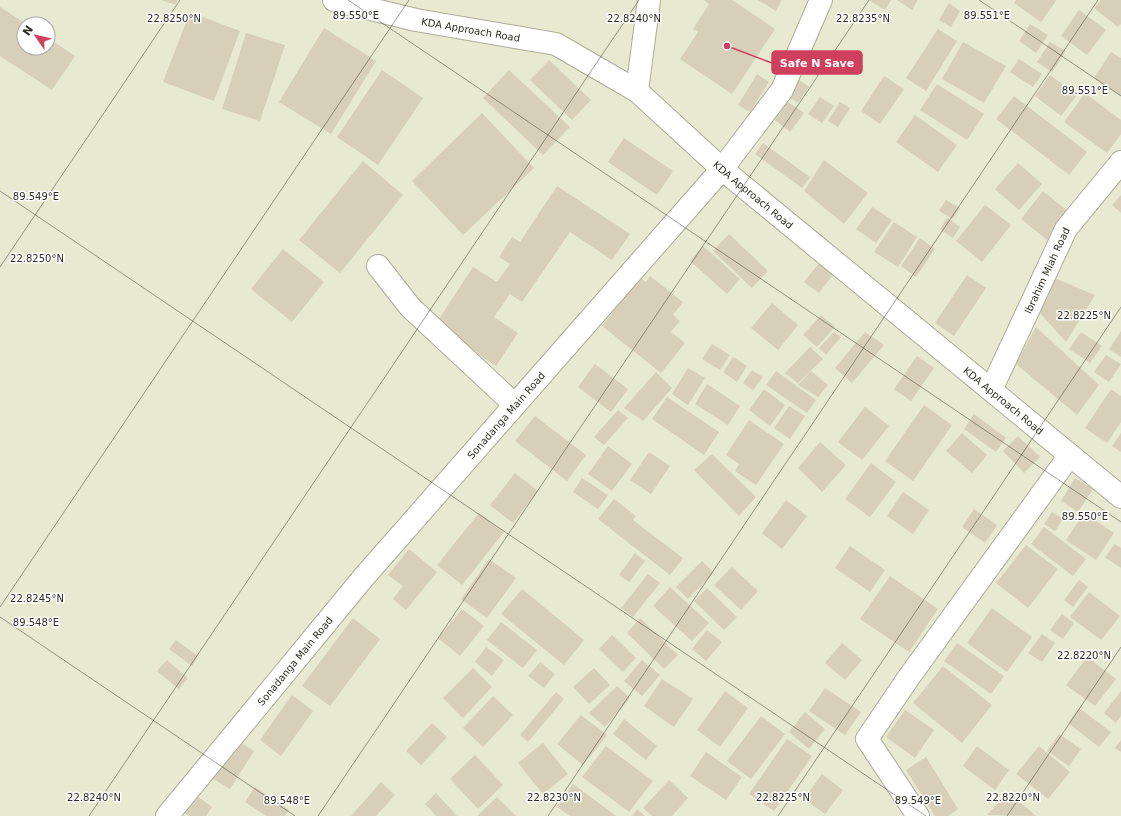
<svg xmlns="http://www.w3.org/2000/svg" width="1121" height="816" font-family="'DejaVu Sans',sans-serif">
<rect width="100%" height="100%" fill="#e8e9d1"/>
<path fill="#d8cfb8" d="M161,0H177L176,5Z
M704,0H732L775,29L732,94L680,59L698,32L693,29L709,4Z
M758,0H782L776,11Z
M869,0H891L885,10Z
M897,0H918L912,10Z
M1016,0H1055L1056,1L1041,22L1014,3Z
M1101,0H1121V24L1118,27L1094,8Z
M949,3L960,11L951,27L939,20Z
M0,7L26,24H24V48H48V38L75,56L52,90L0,56Z
M1079,10L1106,30L1087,55L1061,36Z
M190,12L240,31L214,101L163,82Z
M1030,24L1048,35L1036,53L1019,41Z
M324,28L376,61L331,134L279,102Z
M938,29L957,41L926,91L906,78Z
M246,33L285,45L260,121L222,109Z
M963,42L1006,66L984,103L942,79Z
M1050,42L1066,51L1052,72L1037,62Z
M1111,52L1121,58V96L1094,78Z
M1019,59L1042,74L1033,87L1010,72Z
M549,60L591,100L572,120L530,80Z
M382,70L423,98L378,165L337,137Z
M509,70L570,127L543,155L483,98Z
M757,74L769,82L750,112L738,105Z
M1050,75L1077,95L1061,116L1035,96Z
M884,76L904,89L880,124L861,111Z
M799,80L809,87L798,103L788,96Z
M937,84L984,114L967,140L920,110Z
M1085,93L1121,120V134L1107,153L1064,122Z
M1014,96L1087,152L1069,175L996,119Z
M820,97L834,106L822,123L808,114Z
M788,102L804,113L790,132L775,120Z
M840,102L850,108L838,127L828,121Z
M482,113L534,168L463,235L412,181Z
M915,115L957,145L938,172L896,142Z
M624,138L673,171L657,195L608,162Z
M763,143L810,177L802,188L755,154Z
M824,160L868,193L844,224L804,191Z
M363,161L403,195L340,273L299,240Z
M1018,163L1042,184L1019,210L995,189Z
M557,186L630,234L612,260L570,232L522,302L510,294L494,317L518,333L496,366L435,325L473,267L497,282L510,264L499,257L512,237L520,242Z
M1043,191L1069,212L1047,240L1021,219Z
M1121,195V213L1112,205Z
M946,200L960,208L953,219L939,211Z
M985,205L1011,225L982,262L956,241Z
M872,207L892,220L876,243L856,229Z
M947,218L960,227L953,238L940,229Z
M894,222L917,237L898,267L874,252Z
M729,234L768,271L752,288L713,251Z
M920,238L935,249L916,277L901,266Z
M703,246L740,279L727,294L690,261Z
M283,249L324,282L292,322L251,289Z
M823,258L837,269L819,293L804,282Z
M967,275L986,288L954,336L935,323Z
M650,276L683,302L673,315L680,321L671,332L685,343L661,373L602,326L639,277L646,282Z
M1054,278L1095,295L1066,342L1040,313Z
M772,303L798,325L778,350L751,328Z
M821,315L835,327L817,347L803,335Z
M1036,327L1099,385L1077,415L1016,364Z
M1121,331V357L1109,349Z
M834,332L841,337L826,355L819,348Z
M865,332L884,345L852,383L835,368Z
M1081,332L1102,346L1090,363L1069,349Z
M712,344L730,355L720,370L702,359Z
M810,347L823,359L798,383L785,373Z
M1106,355L1121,364L1109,382L1094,372Z
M917,356L934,368L911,401L894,389Z
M733,357L747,366L737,382L723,372Z
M595,364L628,389L611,412L578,387Z
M688,368L705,378L688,405L672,394Z
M752,370L763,377L753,390L743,383Z
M776,371L816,400L807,413L766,385Z
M811,371L828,385L818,397L798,385Z
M656,372L672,388L643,421L624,408Z
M707,384L740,406L728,425L695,404Z
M764,389L785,405L770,426L749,410Z
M1111,389L1121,396V422L1107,443L1085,428Z
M667,397L719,432L704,455L652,419Z
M924,405L952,425L913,481L885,461Z
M789,406L805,416L790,439L774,428Z
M865,407L889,426L862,460L838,442Z
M618,410L628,418L604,445L594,437Z
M974,414L1006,438L996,452L964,429Z
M535,416L586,455L567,481L515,441Z
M749,420L784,444L756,485L735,471L739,464L726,455Z
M962,433L987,455L972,473L946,451Z
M1121,433V452L1112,446Z
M1018,436L1040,457L1024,473L1003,451Z
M820,442L846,465L822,492L798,468Z
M608,446L632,464L612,491L588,474Z
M649,452L670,466L651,494L630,480Z
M712,454L756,497L739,516L694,470Z
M871,463L896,482L870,517L845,499Z
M515,473L538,491L513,523L490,505Z
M582,478L608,495L598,509L573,492Z
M1075,478L1093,489L1078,512L1061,501Z
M903,492L929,510L913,534L887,516Z
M614,499L636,516L633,520L683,558L670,575L598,519Z
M786,500L807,516L782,549L762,533Z
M974,509L997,525L985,543L962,527Z
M1052,512L1063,519L1055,531L1044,524Z
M479,513L504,532L462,585L437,565Z
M1084,513L1114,533L1096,560L1066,540Z
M1044,527L1086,559L1073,576L1031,544Z
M1115,544L1121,548V568L1105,557Z
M1026,545L1058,569L1028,608L996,583Z
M850,546L885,570L870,592L835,568Z
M409,549L437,572L406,610L393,599L403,586L388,575Z
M635,553L645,561L629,582L619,575Z
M489,559L516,578L487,618L461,599Z
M702,561L714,573L688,599L676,587Z
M732,567L758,591L741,610L714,585Z
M648,574L660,583L633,617L621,608Z
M890,576L938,609L909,652L860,619Z
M1079,580L1088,587L1073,607L1064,600Z
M670,587L709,623L692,641L653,606Z
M707,588L737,617L724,630L694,601Z
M522,589L584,640L564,665L501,614Z
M1089,592L1120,616L1101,640L1070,617Z
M992,608L1032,637L1007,672L967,643Z
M462,609L484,626L460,656L438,638Z
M1062,614L1074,623L1063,639L1050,630Z
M353,618L380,639L330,706L302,686Z
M640,618L678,655L664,669L627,633Z
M501,622L537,650L523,668L487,640Z
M707,630L722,642L706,661L692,649Z
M1042,634L1055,643L1042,662L1028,653Z
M612,635L636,658L623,672L599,649Z
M176,640L198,656L192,666L169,649Z
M842,643L862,660L845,680L825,663Z
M957,643L1004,676L991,694L944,661Z
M486,647L504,660L492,676L475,662Z
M1087,657L1116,679L1095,706L1066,685Z
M167,660L188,678L179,689L157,671Z
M642,660L660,675L642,696L624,681Z
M540,662L555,674L544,688L528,676Z
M943,666L992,705L962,743L913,703Z
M473,668L492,687L463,718L443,698Z
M594,668L610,685L589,704L573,687Z
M662,679L693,699L674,727L644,706Z
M617,686L630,698L605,727L589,713Z
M825,688L861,712L845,735L809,711Z
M725,691L748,708L720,747L697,730Z
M1121,691V716L1116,723L1104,713Z
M556,692L564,699L528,742L520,735Z
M292,695L313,711L281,756L260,740Z
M493,696L513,715L483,747L463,728Z
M1079,708L1111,732L1099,747L1068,723Z
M905,710L934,730L915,758L886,737Z
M805,712L825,729L809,749L789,732Z
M581,715L607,735L583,765L557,744Z
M761,716L785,734L751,779L727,761Z
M624,719L657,746L646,760L613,734Z
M432,723L447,737L421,765L406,751Z
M1059,734L1081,749L1069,766L1047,751Z
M787,739L812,756L774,811L749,794Z
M1121,740V752L1115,748Z
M238,741L254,751L230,789L213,779Z
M543,743L568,774L543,794L518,763Z
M606,746L653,781L629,812L582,777Z
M977,746L1009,770L995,790L963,766Z
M1039,746L1070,772L1048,799L1016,774Z
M706,752L742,777L726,800L690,776Z
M475,755L503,785L478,809L450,779Z
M926,757L958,809L948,816H935L906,770Z
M822,774L843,790L825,814L804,799Z
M669,780L688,798L672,816H652L643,808Z
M381,782L395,795L376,816H351Z
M573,784L616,816H570L557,807Z
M255,787L289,810L285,816H266L245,802Z
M1008,792L1036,816L987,815Z
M436,793L457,816H436L425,804Z
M196,795L212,807L206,816H189L183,812Z
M497,797L516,816H477Z
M637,809L645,816H632Z"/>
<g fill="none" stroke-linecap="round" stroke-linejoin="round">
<defs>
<g id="minor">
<path id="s1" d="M334,0L416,20L556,44L637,91L722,169L1121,497"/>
<path d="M637,91L649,0"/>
<path d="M378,266L410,307L515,405"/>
<path id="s2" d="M991,390L1066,229L1121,162"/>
<path id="s3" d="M167,816L363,578L722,169L782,90L821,0"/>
<path d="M918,816L867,739L909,677L1070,455"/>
</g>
</defs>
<use href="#minor" stroke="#acad96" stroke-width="24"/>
<use href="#minor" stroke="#fff" stroke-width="22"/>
</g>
<path fill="none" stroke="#2d2d24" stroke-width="1" stroke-opacity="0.45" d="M348,0L1121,522M979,0L1121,96M0,191L926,816M0,267L180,0M0,607L409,0M0,617L295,816M89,816L639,0M318,816L869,0M548,816L1098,0M778,816L1121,307M1007,816L1121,647"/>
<g text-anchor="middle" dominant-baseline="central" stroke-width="3" stroke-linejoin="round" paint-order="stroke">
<g font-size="10" fill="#2d2d24" stroke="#fff">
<text stroke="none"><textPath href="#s1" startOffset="140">KDA Approach Road</textPath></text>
<text stroke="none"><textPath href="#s1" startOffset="476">KDA Approach Road</textPath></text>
<text stroke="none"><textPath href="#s2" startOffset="132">Ibrahim Miah Road</textPath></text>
<text stroke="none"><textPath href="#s1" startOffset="800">KDA Approach Road</textPath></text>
<text stroke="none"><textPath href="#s3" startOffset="525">Sonadanga Main Road</textPath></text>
<text stroke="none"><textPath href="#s3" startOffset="201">Sonadanga Main Road</textPath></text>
</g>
</g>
<g font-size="10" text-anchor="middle" fill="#2d2d24" stroke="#fff" stroke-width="3" stroke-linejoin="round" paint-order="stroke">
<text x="356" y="19">89.550°E</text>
<text x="987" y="19">89.551°E</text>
<text x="174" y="22">22.8250°N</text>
<text x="634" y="22">22.8240°N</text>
<text x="863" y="22">22.8235°N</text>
<text x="1085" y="94">89.551°E</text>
<text x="36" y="200">89.549°E</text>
<text x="37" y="262">22.8250°N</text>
<text x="1084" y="319">22.8225°N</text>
<text x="1085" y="520">89.550°E</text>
<text x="37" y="602">22.8245°N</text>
<text x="36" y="626">89.548°E</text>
<text x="1084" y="659">22.8220°N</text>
<text x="94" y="801">22.8240°N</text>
<text x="554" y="801">22.8230°N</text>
<text x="783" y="801">22.8225°N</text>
<text x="1013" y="801">22.8220°N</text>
<text x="287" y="804">89.548°E</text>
<text x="918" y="804">89.549°E</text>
</g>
<path fill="none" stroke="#cf3f5e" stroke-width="1.5" d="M727 46L772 63"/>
<circle fill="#cf3f5e" stroke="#fff" stroke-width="1.5" cx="727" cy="46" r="4"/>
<rect fill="#cf3f5e" stroke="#cf3f5e" stroke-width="1.5" x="772" y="51" width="90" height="23" rx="4"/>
<g font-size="11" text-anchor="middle" font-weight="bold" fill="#fff">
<text x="817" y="67">Safe N Save</text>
</g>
<g transform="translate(36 36) rotate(304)"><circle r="19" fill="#ffffff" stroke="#ababa7"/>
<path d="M0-3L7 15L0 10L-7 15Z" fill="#cf3f5e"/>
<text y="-6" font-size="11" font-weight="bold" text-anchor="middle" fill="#2d2d24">N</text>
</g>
</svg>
